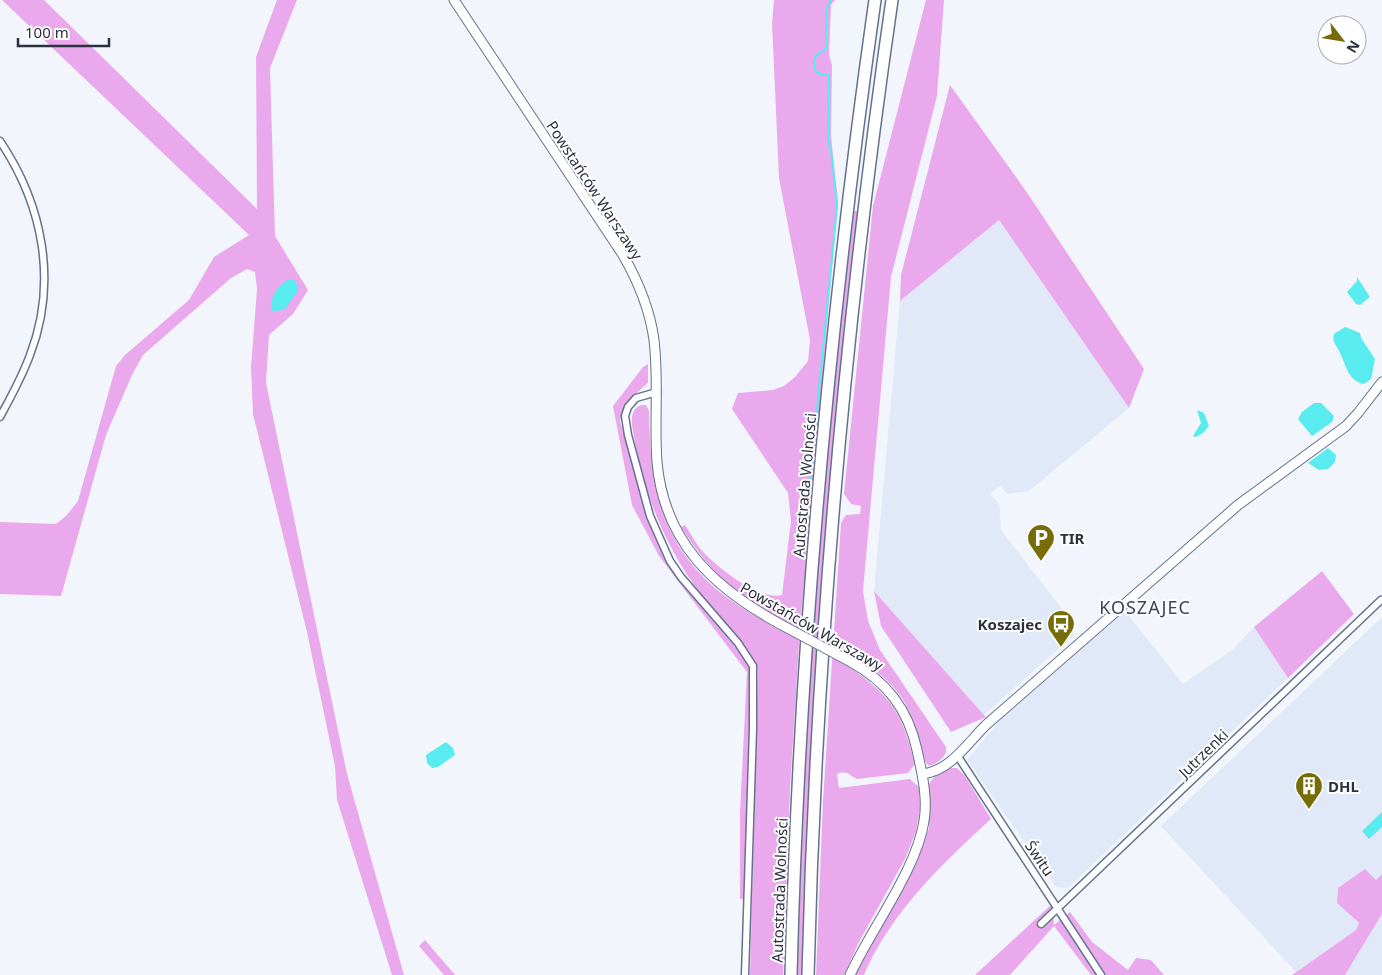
<svg xmlns="http://www.w3.org/2000/svg" width="1382" height="975" font-family="'Noto Sans',sans-serif">
<rect width="100%" height="100%" fill="#f2f5fb"/>
<path fill="#e1e9f8" d="M999,220L1129,408L1029,491L1007,494L1000,486L990,494L999,504L1001,530L1066,614L1074,635L984,715L874,591L900,301Z
M1125,611L1183,684L1232,650L1254,627L1288,678L1068,888L1056,887L967,760L1001,719Z
M1382,617V874L1376,880L1352,878L1338,889L1337,903L1359,924L1356,930L1296,972L1161,826Z
M1382,914V975H1345Z"/>
<path fill="#eaa9ec" d="M2,0H44L257,209L256,57L277,0H297L270,68L275,236L308,290L293,314L269,335L266,383L347,774L404,975H392L337,800L335,766L307,632L253,414L251,367L257,289L255,272L247,269L231,278L143,355L132,375L106,435L61,596L0,594V522L56,524L66,516L78,501L116,366L125,355L189,300L214,257L249,235Z
M774,0H835L831,5L829,55L832,65L831,136L838,201L800,628L790,788L783,975H750L758,668C744,639 719,619 700,593C663,544 641,486 632,425C631,414 634,404 646,405L649,411C650,481 659,539 715,588C735,605 758,617 779,630L780,619C732,592 711,573 681,527L685,525C691,534 697,546 705,554C720,569 760,601 782,595L791,521L788,493L732,409L738,393L773,390L784,386L795,377L808,361L810,340L779,178L772,23Z
M926,0H944L937,96L891,277L863,591L868,621L880,650L946,747C948,756 937,764 929,766C918,755 918,736 913,722C904,690 878,671 851,654V668C893,698 902,714 915,764L908,773L857,779C848,775 848,770 837,774L839,788L910,779L919,787L920,809L916,832L905,859L858,944L844,975H816L823,801L841,523L846,515L860,514L861,506L851,504L844,494L873,206Z
M950,85L1026,191L1144,369L1129,408L999,220L900,301L901,275Z
M854,211H859L804,975H794L803,758L828,429L852,214Z
M648,364V383C634,395 625,403 620,421L654,535L665,559L675,575L747,661L751,676L744,899H740V813L747,672L659,556L632,505L613,406L643,367Z
M1322,571L1354,614L1288,678L1254,627Z
M874,591L984,715L986,717L951,732L881,626Z
M948,768H957L965,776L991,819C942,864 891,912 864,975H855L921,849L929,828V784L934,777Z
M1365,869L1376,880L1382,874V914L1345,975H1292L1356,930L1359,923L1337,903L1338,888Z
M1052,904L1054,925L1070,912L1092,942L1128,970L1136,958L1151,960L1164,975H1091L1054,926L1010,975H975Z
M425,940L455,975H444L419,946Z"/>
<path fill="#58ebf0" d="M1357,277L1370,297L1360,305L1356,304L1347,292L1357,281Z
M289,279L294,280L298,285L297,292L285,309L273,312C267,299 278,286 289,279Z
M1345,327L1360,333L1361,338L1375,359L1371,379L1364,384C1348,381 1346,365 1340,353C1337,345 1332,344 1334,334Z
M1314,403H1321L1334,416L1332,422L1312,436L1298,419L1302,412Z
M1197,410L1204,413L1209,426L1203,433L1196,437L1193,436L1201,423Z
M1328,448L1336,455L1335,462L1328,469L1319,470L1308,463Z
M446,742L453,748L455,755L438,767L432,768L427,763L426,755Z
M1382,812V827L1369,839L1362,831Z"/>
<g fill="none" stroke-linecap="round" stroke-linejoin="round">
<path stroke="#58ebf0" stroke-width="2" d="M801,499L808,495L809,490L837,207L831,151L828,140L829,75H823L816,72C810,55 817,57 826,48V10L831,0"/>
<defs>
<path id="street" d="M0,141C43,205 58,282 30,355C22,377 11,397 0,417
M657,392L636,398L628,407L625,416L628,435L650,516L670,561L681,577L738,643L753,666V729L745,975
M957,755L1101,975
M1041,924L1381,600"/>
<path id="secondary" d="M454,0L623,255C638,281 650,310 654,340C659,381 654,421 657,462C664,542 714,588 780,624
M922,774C951,771 968,742 987,724L1238,505L1346,426L1358,413L1382,382
M850,975C871,929 917,869 924,821C928,798 922,773 917,750C908,709 887,682 851,662"/>
<path id="highway" d="M791,975C799,649 829,323 875,0
M808,975C816,649 845,323 892,0"/>
</defs>
<use href="#street" stroke="#64738d" stroke-width="9"/>
<use href="#secondary" stroke="#64738d" stroke-width="11"/>
<use href="#highway" stroke="#64738d" stroke-width="14"/>
<use href="#street" stroke="#fff" stroke-width="6"/>
<use href="#secondary" stroke="#fff" stroke-width="9"/>
<use href="#highway" stroke="#fff" stroke-width="11"/>
<defs>
<path id="secondary-bridge" d="M780,624L851,662"/>
</defs>
<use href="#secondary-bridge" stroke="#64738d" stroke-width="11" stroke-linecap="butt"/>
<use href="#secondary-bridge" stroke="#fff" stroke-width="9"/>
</g>
<defs>
<symbol id="parking-pin" viewBox="-11 -11 22 30"><path d="M0 17L-7.5 6A9.5 9.5 0 1 1 7.5 6Z" fill="#776d08" stroke="#fff"/><path d="M-3.5-5.5H1a3.5 3.5 0 0 1 0 7H-1V5.5H-3.5ZM-1-3.4V-.6H.8a1.4 1.4 0 0 0 0-2.8Z" fill="#fff"/></symbol>
<symbol id="bus-pin" viewBox="-11 -11 22 30"><path d="M0 17L-7.5 6A9.5 9.5 0 1 1 7.5 6Z" fill="#776d08" stroke="#fff"/><path d="M-5-6H5V4H4V6H2V4H-2V6H-4V4H-5ZM-3.5-4V0h7V-4ZM-3.5 1.2v1.5H-2V1.2ZM2 1.2v1.5H3.5V1.2Z" fill="#fff"/></symbol>
<symbol id="building-pin" viewBox="-11 -11 22 30"><path d="M0 17L-7.5 6A9.5 9.5 0 1 1 7.5 6Z" fill="#776d08" stroke="#fff"/><path d="M-4-6H4V6H1V3H-1V6H-4ZM-2.5-4.3h1.7v1.8h-1.7ZM.8-4.3h1.7v1.8H.8ZM-2.5-1h1.7V.8h-1.7ZM.8-1h1.7V.8H.8Z" fill="#fff"/></symbol>
</defs>
<g fill-rule="evenodd">
<use href="#parking-pin" x="1025" y="522" width="32" height="43"/>
<use href="#bus-pin" x="1045" y="608" width="32" height="43"/>
<use href="#building-pin" x="1293" y="770" width="32" height="43"/>
</g>
<g text-anchor="middle" dominant-baseline="central" stroke-width="4" stroke-linejoin="round" paint-order="stroke">
<g font-size="15" fill="#2b313d" stroke="#fff">
<text transform="translate(595 190) rotate(57)">Powstańców Warszawy</text>
<text transform="translate(804 485) rotate(-85)">Autostrada Wolności</text>
<text transform="translate(812 626) rotate(30)">Powstańców Warszawy</text>
<text transform="translate(1203 753) rotate(-44)">Jutrzenki</text>
<text transform="translate(1040 858) rotate(56)">Świtu</text>
<text transform="translate(779 890) rotate(-88)">Autostrada Wolności</text>
</g>
<g font-size="15" font-weight="bold" fill="#2b313d" stroke="#fff" text-anchor="start">
<text x="1060" y="538">TIR</text>
<text x="1042" y="624" text-anchor="end">Koszajec</text>
<text x="1328" y="786">DHL</text>
</g>
<g font-size="18" letter-spacing="1" fill="#38455c" stroke="#fff">
<text x="1145" y="607">KOSZAJEC</text>
</g>
</g>
<g transform="translate(1342 40) rotate(121)"><circle r="24" fill="#ffffff" stroke="#aaadb1"/>
<path d="M0-4L9 19L0 12L-9 19Z" fill="#776d08"/>
<text y="-8" font-size="14" font-weight="bold" text-anchor="middle" fill="#2b313d">N</text>
</g>
<path d="M18 38v8h91v-8" fill="none" stroke="#2b313d" stroke-width="2.5"/>
<text x="25" y="38" font-size="15" fill="#2b313d" stroke="#ffffff" stroke-width="4" paint-order="stroke">100 m</text>
</svg>
